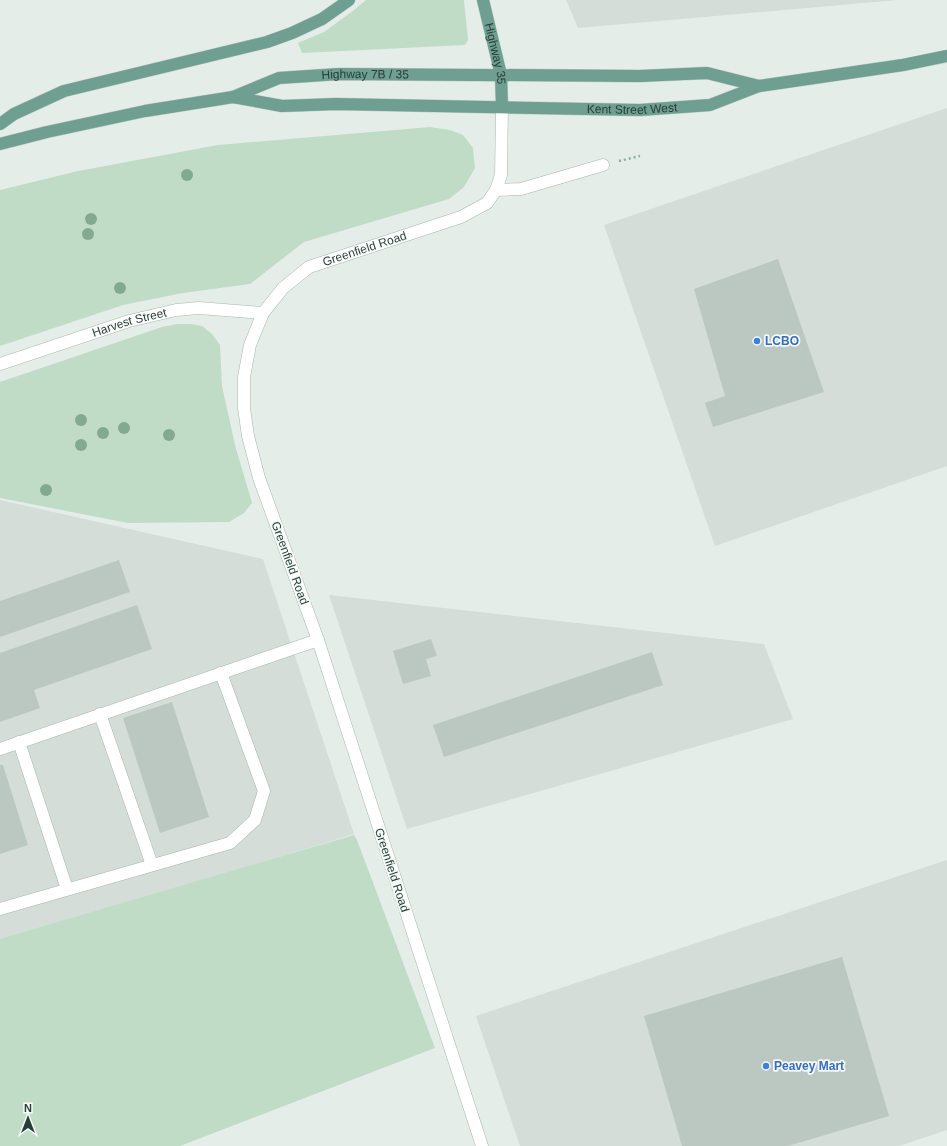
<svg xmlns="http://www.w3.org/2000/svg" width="947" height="1146" font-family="Arial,sans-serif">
<rect width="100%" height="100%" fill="#e5ede9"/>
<path fill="#d4ddd8" d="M566,0H898L578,28Z
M947,108V466L715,546L604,225Z
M0,500L263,559L354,834L0,944Z
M329,595L764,644L793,719L407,829Z
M947,860V1130L899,1146H520L476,1016Z"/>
<path fill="#c0dcc7" d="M366,0H464L468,40L465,45L302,53L298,43L324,32L354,10Z
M430,127L450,130L463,135L473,148L475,168L464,187L449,199L304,242L250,284L183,293L123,305L0,346V190L78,171L218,145Z
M177,324H191L202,326L212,334L220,345L222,386L235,445L252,503L244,513L229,522L128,523L0,498V382L162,327Z
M354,835L357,840L435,1048L180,1146H0V939Z"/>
<path fill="#bbc8c2" d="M778,259L824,392L713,427L705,403L725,396L694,289Z
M119,560L130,592L0,637V601Z
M137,605L152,649L34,690L40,708L0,722V653Z
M431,639L437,656L426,659L431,676L403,684L393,651Z
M652,652L663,685L444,757L433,725Z
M172,702L209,817L160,833L123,718Z
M0,765H3L28,845L0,854Z
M842,957L889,1116L788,1146H682L644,1016Z"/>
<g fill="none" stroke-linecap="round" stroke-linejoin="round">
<defs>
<g id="minor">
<path d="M496,190L521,189L603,165"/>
<path id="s1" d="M0,364L129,321L176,310L199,308L263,313"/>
<path d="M100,714L152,865"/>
<path d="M19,742L67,889"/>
<path d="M0,749L318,640"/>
<path d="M0,909L230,843L255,820L264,791L221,673"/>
<path id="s2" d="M482,1146L318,640L259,478L248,436L244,408V377L250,345L263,313L283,288L309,267L461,217L487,203L496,190L501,175L502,107"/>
</g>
<g id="major">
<path id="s3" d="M483,0L501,75L502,107"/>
<path id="s4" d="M233,97L282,106L336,104L640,110L710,105L759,86L903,65L947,56"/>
<path d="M0,124L14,114L64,91L267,42L292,33L322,19L349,0"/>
<path id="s5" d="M0,144L47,132L145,111L233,97L279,78L339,74L640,76L707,73L759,86"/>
</g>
</defs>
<use href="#minor" stroke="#a8b5b0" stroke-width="13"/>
<use href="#major" stroke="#c2c9c7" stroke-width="13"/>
<path stroke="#89aea1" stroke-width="2.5" stroke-dasharray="2 3" stroke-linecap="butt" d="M619,161L640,156"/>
<use href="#minor" stroke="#fff" stroke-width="12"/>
<use href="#major" stroke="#6e9f90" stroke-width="12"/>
</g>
<g fill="#83a991">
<circle cx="187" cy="175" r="6"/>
<circle cx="91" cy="219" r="6"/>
<circle cx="88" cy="234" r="6"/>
<circle cx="120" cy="288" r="6"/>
<circle cx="81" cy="420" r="6"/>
<circle cx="124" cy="428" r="6"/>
<circle cx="103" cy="433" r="6"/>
<circle cx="169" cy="435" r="6"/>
<circle cx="81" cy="445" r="6"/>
<circle cx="46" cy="490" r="6"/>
</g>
<g fill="#3f7fe0" stroke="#f6faf8" stroke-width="1.5">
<circle cx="757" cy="341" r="4"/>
<circle cx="766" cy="1066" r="4"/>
</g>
<g text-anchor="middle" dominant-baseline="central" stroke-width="3.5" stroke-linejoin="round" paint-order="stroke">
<g font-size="12" fill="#263e36" stroke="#f6faf8">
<text stroke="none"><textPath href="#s3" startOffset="55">Highway 35</textPath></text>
<text stroke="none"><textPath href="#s5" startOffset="374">Highway 7B / 35</textPath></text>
<text stroke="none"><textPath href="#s4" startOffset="400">Kent Street West</textPath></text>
<text stroke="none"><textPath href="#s2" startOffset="998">Greenfield Road</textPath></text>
<text stroke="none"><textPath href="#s1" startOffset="136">Harvest Street</textPath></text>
<text transform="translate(290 563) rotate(70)">Greenfield Road</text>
<text transform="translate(392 870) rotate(72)">Greenfield Road</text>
</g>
<g font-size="12" font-weight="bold" fill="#366cbe" stroke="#f6faf8" text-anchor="start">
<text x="765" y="341">LCBO</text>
<text x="774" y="1066">Peavey Mart</text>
</g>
</g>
<g transform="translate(28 1118)" stroke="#f6faf8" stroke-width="3" paint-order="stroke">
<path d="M0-3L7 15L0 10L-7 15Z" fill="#263e36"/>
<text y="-6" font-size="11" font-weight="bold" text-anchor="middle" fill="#263e36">N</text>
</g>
</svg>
